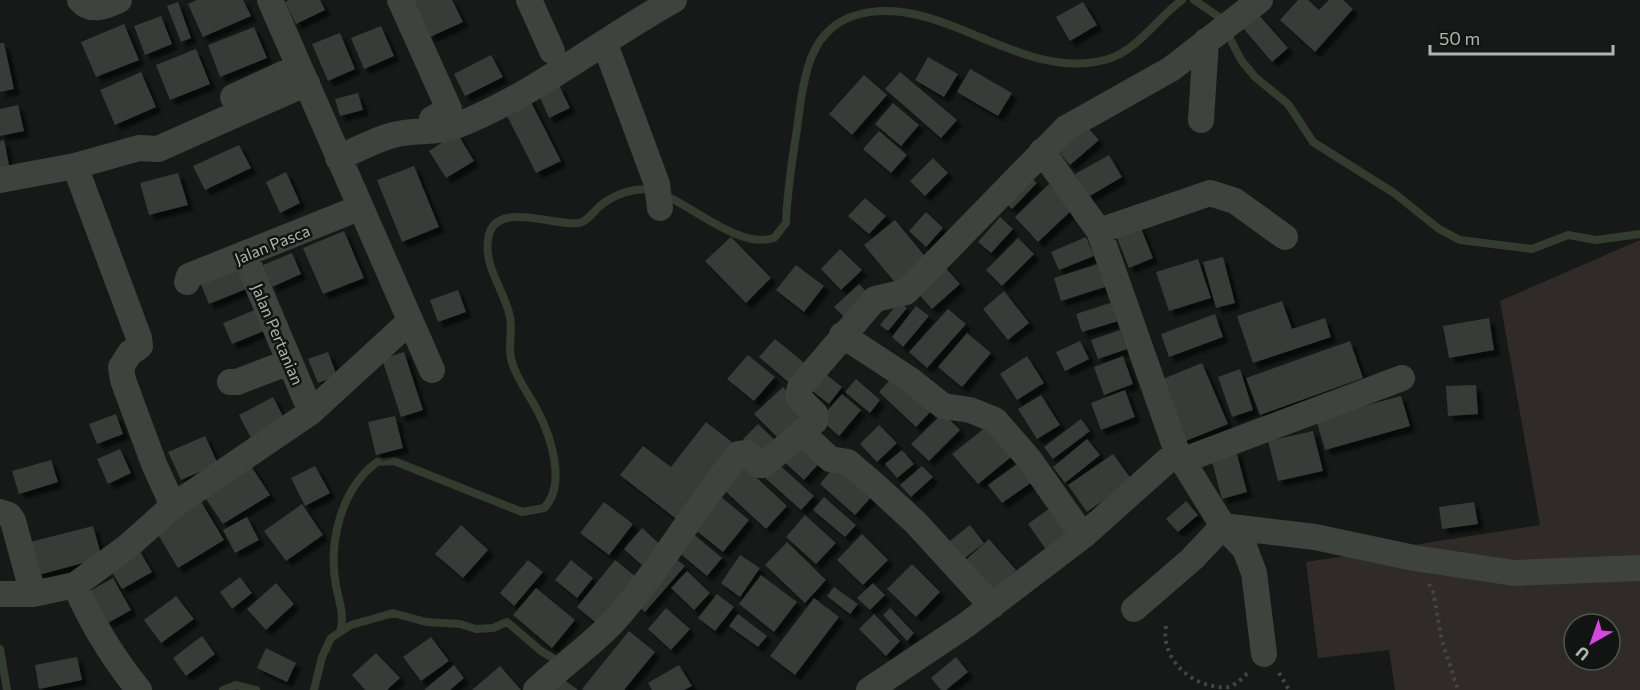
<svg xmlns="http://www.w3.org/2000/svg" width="1640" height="690" font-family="Commissioner,sans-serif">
<defs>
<filter id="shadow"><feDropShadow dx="5.5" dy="5.5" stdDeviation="1.5" flood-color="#0009"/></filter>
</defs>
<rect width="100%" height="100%" fill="#171918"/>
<path fill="#302b28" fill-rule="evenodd" d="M1640,240V690H1395L1389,650L1318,658L1306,562L1540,525L1500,301ZM1574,624H1610V660H1574Z"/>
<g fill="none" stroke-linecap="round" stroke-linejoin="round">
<path stroke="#333c2f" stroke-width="8" d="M1194,0L1219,17L1241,60L1255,77L1288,104L1313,142L1394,193L1439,229L1460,240L1532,249L1568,235L1596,240L1640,234
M340,632C345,616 339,601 336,586C328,542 341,489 377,462L394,461L522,512L544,508C567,485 551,436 537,410C529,394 517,380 512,362C507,349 513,332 510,317C505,291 484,268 488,240C492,198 555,227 579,223C587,222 594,211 600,206C613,195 638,185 655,191C689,202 738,250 774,238L786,223C787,191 792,160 797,129C800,105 803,80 811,58C834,0 898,5 947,24C997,42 1052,76 1108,59C1139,49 1156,19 1182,0
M0,649L7,690
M223,690L236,685L256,690
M314,690L322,657L331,638L351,625L393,613L426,622L460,624L476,629L493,628L507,622L541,651L556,660"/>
</g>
<path fill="#373b38" filter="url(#shadow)" d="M197,0H243L251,16L203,37L188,4Z
M289,0H320L325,10L296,24L285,2Z
M412,0H452L463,22L430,37Z
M1298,0H1308L1319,10L1329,0H1343L1353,9L1315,52L1280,20Z
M178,2L191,38L181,42L167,6Z
M1083,2L1097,25L1070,41L1056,17Z
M1258,14L1288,48L1272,62L1243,28Z
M161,16L172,44L145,55L134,26Z
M124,24L139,60L96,77L81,42Z
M381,26L394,56L364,69L351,38Z
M254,27L267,58L220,77L208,45Z
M340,33L355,69L328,81L312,44Z
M0,43H4L14,89L0,92Z
M196,49L210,84L170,100L156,65Z
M491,55L503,77L465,96L454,74Z
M928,57L958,74L944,97L915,80Z
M970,69L1012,93L998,116L957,92Z
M141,72L156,107L115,125L100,90Z
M900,72L957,120L941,138L885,89Z
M864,75L887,95L852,135L829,114Z
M559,85L570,108L549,118L539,95Z
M358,93L363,110L340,116L335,99Z
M527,94L561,161L536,173L502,106Z
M893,103L919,125L901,146L875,124Z
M18,105L24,131L0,136V109Z
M1081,120L1099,140L1070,165L1052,145Z
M879,131L907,155L891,173L863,149Z
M457,133L474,161L446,178L429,151Z
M4,140L9,165L0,167V141Z
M239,145L251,168L205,190L193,166Z
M1109,155L1122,177L1088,197L1075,174Z
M933,158L948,173L925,196L910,181Z
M414,166L439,227L402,242L377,180Z
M1024,171L1037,183L1012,209L999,198Z
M286,172L300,203L280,213L266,182Z
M178,173L188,205L149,215L140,183Z
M1049,184L1073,209L1038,242L1015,217Z
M865,198L886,216L869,234L848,216Z
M926,212L943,228L926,247L909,231Z
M1000,217L1013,229L991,253L978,242Z
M895,220L929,261L898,286L864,245Z
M1138,221L1153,258L1129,268L1114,230Z
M344,231L364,278L323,294L303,248Z
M731,237L771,278L746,303L705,261Z
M1086,237L1094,256L1059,270L1051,252Z
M1018,238L1034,254L1002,286L986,270Z
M840,249L862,270L841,290L821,269Z
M292,253L301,274L272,287L263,265Z
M1223,257L1235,303L1216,308L1203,262Z
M1198,259L1211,298L1169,311L1156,272Z
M1101,263L1108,286L1061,301L1054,278Z
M942,264L960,284L932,309L914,289Z
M243,265L251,287L209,304L200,282Z
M796,265L824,286L804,312L776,290Z
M859,284L870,296L846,319L834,307Z
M458,290L466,312L438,322L430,300Z
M1004,291L1029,323L1008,340L983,309Z
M1116,301L1122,320L1082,332L1076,314Z
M1282,301L1292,329L1325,318L1331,337L1253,363L1237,316Z
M899,302L907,308L888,331L880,325Z
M916,306L929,316L903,347L892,337Z
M262,307L271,328L232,344L223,323Z
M948,309L966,324L927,368L909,352Z
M1215,314L1223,337L1169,357L1161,334Z
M1489,318L1494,350L1449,358L1443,326Z
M1120,330L1127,349L1098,359L1091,340Z
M967,333L991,353L962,387L938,367Z
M775,339L808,366L792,385L759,357Z
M1080,341L1089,359L1065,371L1056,352Z
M1350,341L1363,378L1260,415L1246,378Z
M328,352L337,376L318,383L308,359Z
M404,352L423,410L401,417L382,359Z
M748,355L775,377L754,401L727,379Z
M1027,356L1044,383L1017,400L1000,374Z
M1123,356L1133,384L1104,395L1094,367Z
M1202,363L1228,424L1183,442L1158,381Z
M819,369L842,387L829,404L806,386Z
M1240,369L1253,410L1232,417L1218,377Z
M897,372L935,407L916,427L879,392Z
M856,379L880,400L870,413L845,392Z
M1476,385L1478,414L1448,416L1446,386Z
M783,387L808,412L780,440L754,414Z
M1125,390L1135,417L1101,430L1091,403Z
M842,394L861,410L839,436L820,419Z
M1041,395L1060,425L1037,439L1018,409Z
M1401,396L1410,426L1325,450L1316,419Z
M273,397L286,422L252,440L239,415Z
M943,413L960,430L929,461L911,444Z
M116,414L123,434L97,444L89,424Z
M395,416L403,448L376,455L368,422Z
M1081,419L1090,431L1053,459L1044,447Z
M706,422L737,446L679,521L620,475L643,446L671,467Z
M991,423L1016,453L978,484L952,454Z
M758,424L778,443L763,458L743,439Z
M879,425L897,443L877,462L860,444Z
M1313,431L1323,471L1278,481L1268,441Z
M205,436L218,464L181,480L168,452Z
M802,437L824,458L804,480L782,460Z
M1087,439L1100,455L1065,483L1053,467Z
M120,449L131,473L108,484L97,459Z
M902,450L914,464L897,478L885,464Z
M1236,451L1247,492L1222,499L1211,458Z
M1113,454L1132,480L1087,512L1068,485Z
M51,460L58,482L19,494L12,471Z
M1021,461L1035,480L1002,503L988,485Z
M776,462L814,496L801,510L763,476Z
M838,462L874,494L855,515L820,484Z
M249,463L270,495L223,524L202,493Z
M743,465L787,506L766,529L722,488Z
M315,466L330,493L305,506L291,478Z
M922,466L933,477L911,497L900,485Z
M720,496L749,520L723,552L693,528Z
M824,497L856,525L845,537L813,510Z
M200,500L224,540L178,568L154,528Z
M1186,501L1198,515L1178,532L1166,519Z
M604,502L633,524L609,555L580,533Z
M1474,502L1478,524L1442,529L1439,507Z
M302,504L323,535L286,561L264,531Z
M1053,506L1072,533L1047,551L1028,524Z
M805,515L836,543L816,564L786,537Z
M247,517L259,540L235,553L223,530Z
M461,525L488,550L463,578L435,554Z
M970,525L984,543L960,562L946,544Z
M93,526L102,558L38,575L30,542Z
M642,528L663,547L645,568L624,549Z
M691,532L722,558L707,576L676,550Z
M862,534L888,560L863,585L837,560Z
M989,539L1016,570L986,596L960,565Z
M787,542L826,580L805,603L765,565Z
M138,548L152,572L122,589L108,565Z
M740,555L760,568L740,597L721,583Z
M672,556L685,566L645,612L633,602Z
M528,560L543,572L514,606L500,593Z
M571,560L593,578L577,598L555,580Z
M615,560L639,579L600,626L577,607Z
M912,564L940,592L916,617L887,589Z
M687,571L710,593L694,610L671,588Z
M761,575L797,602L774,632L739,604Z
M240,577L252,593L232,609L220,592Z
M113,578L131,610L108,623L90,591Z
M276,583L294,604L266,630L247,609Z
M873,583L885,595L870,610L857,598Z
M834,587L858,604L850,614L827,596Z
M536,588L575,620L552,648L513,615Z
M717,594L734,607L715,631L698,618Z
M176,596L194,619L161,643L144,620Z
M814,598L839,617L795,675L770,656Z
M666,608L690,629L671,650L648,629Z
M890,608L914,633L907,641L883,615Z
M738,614L767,636L758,647L729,626Z
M874,614L900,641L886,656L859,629Z
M629,631L655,652L624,690H584L582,689Z
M202,636L215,654L186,676L173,658Z
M431,637L449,661L421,681L403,657Z
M266,648L296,663L287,682L257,668Z
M376,653L400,678L387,690H365L352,675Z
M77,657L82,680L39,689L35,665Z
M956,657L968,672L946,690H941L931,678Z
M454,665L464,678L450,690H424Z
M679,665L692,686L684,690H652L648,683Z
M500,666L521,690H472Z
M562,678L578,690H552Z"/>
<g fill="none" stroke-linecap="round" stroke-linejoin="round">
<path stroke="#414741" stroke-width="4" stroke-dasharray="3 4.5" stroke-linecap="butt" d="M1429,584L1433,591L1442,641L1458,690
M1166,626C1160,659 1193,690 1229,687C1236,685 1243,677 1248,673
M1279,673L1289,690"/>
<path stroke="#3e433e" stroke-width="26" d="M80,0C91,13 106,6 119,0
M270,0L432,370
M400,0L449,109L432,119
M529,0L552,51
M605,44L657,184L660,208
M233,97L298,67
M1201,120L1206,41
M1042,151L1099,231L1177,452L1223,526L1192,559L1134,609
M338,158C356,150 375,140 393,135C415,129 434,134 456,126C535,95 600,41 674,0
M75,166L139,338L140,346L130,353L121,367L123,380L154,464L173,506
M0,180L75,166L139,148L158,149L307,83
M1099,231L1210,193L1235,201L1285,237
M245,256L311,412
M187,282L189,276L359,208
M842,335L909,379L943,406L970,410L995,420L1029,459L1083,536
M230,382H237L289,362
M803,434L830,459L848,462L876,486L916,523L992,606
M1184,460L1402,378
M0,512L9,515L13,521L33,594
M1223,526L1315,537L1414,558L1514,573L1640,568
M1223,526L1245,549L1254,573L1264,654
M75,585C92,624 112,657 139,690
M0,594H33L75,585L127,547L173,506L311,412L409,322
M536,690C561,666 591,646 615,620C661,568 695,507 739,454L747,453L759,465H764L815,421V414L798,397L800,387L875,299L906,292L1066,128L1171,69L1260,0
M869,690L966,625L1083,536L1177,452"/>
</g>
<g text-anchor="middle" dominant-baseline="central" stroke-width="5" stroke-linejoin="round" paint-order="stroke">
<g font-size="16" fill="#acb8ab" stroke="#121413">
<text transform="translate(272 244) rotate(-22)">Jalan Pasca</text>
<text transform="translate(278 334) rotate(67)">Jalan Pertanian</text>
</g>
</g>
<g transform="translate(1592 642) rotate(220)"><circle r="28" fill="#121413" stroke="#505650" stroke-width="1.5"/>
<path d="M0-4.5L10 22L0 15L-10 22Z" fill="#d448e0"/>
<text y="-9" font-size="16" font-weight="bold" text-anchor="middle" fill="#acb8ab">U</text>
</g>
<path d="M1430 45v9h183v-9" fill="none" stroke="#acb8ab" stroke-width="3"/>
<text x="1439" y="45" font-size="18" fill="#acb8ab" stroke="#121413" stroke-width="4.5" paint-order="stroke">50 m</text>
</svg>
